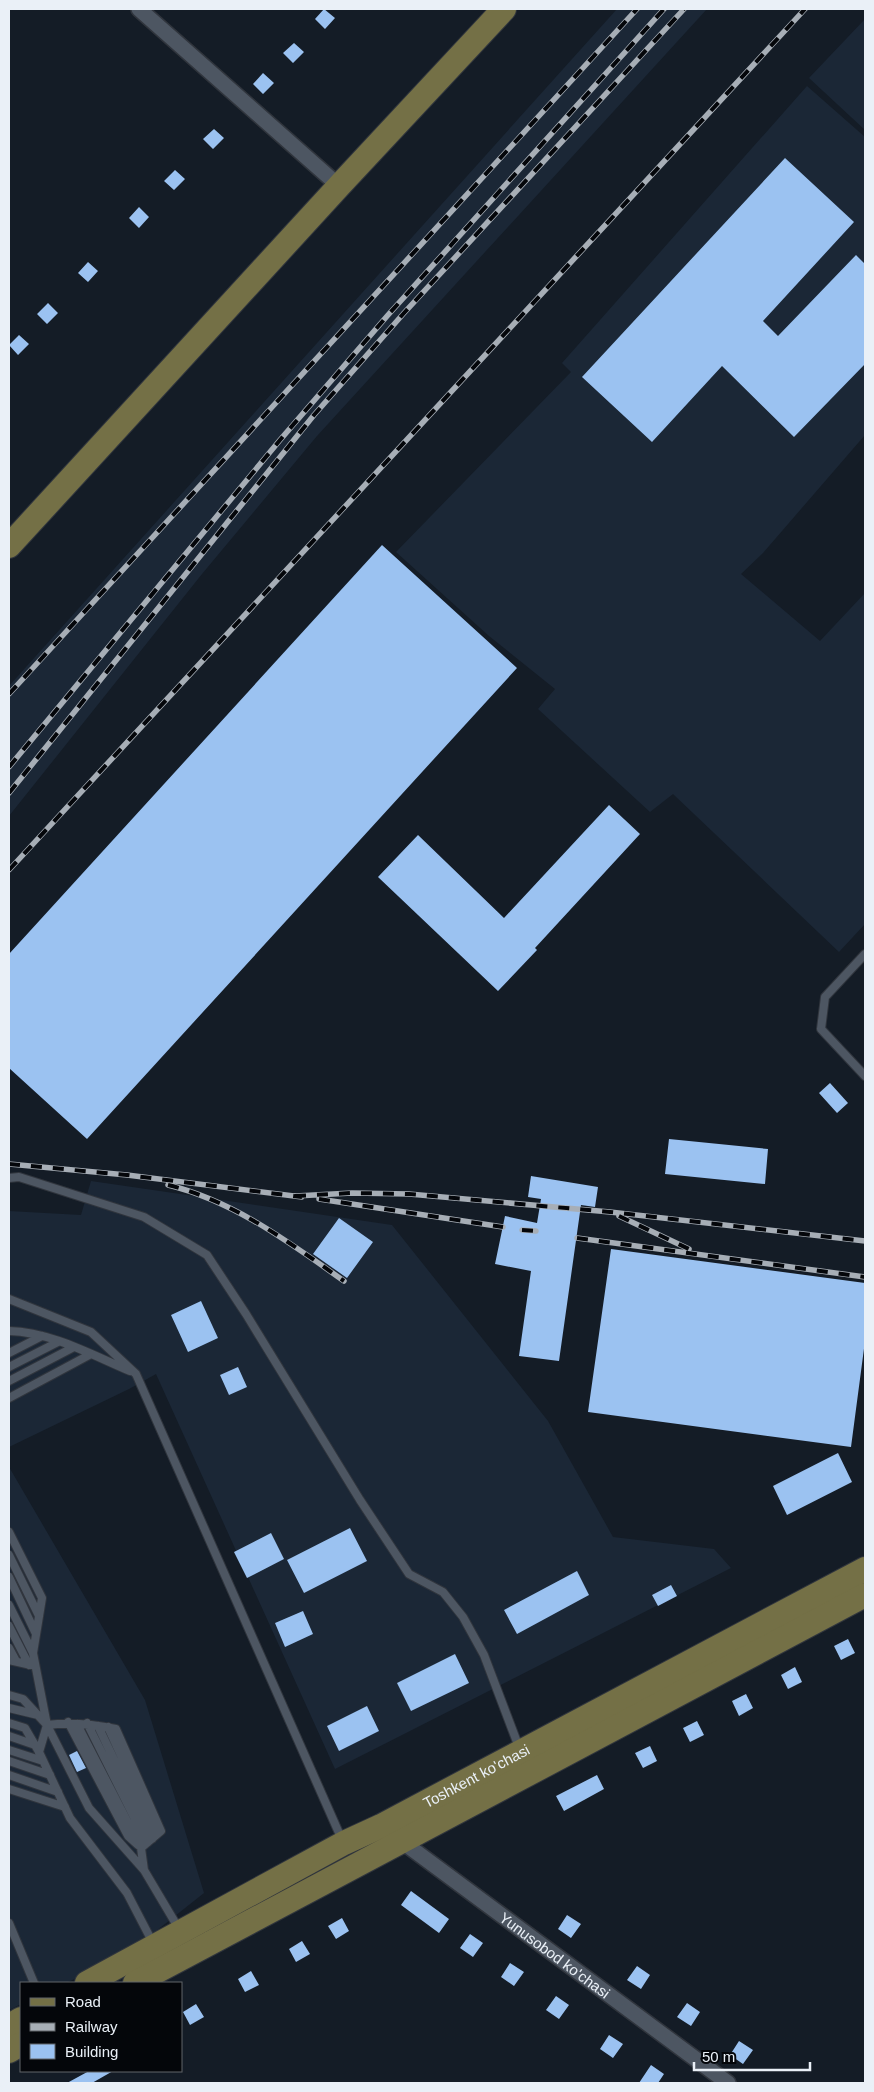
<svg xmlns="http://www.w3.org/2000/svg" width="874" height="2092" font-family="Arial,sans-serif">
<rect width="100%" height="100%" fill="#141c26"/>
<path fill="#1b2736" d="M617,9H707L317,436L202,574L9,816V686Z
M865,19V130L809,78Z
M807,86L865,137V435L763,553L741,574L820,641L865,593V924L839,952L673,794L650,812L538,709L555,689L489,636L396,552L571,372L562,363Z
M91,1181L392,1225L548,1421L613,1537L714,1549L731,1568L335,1769L156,1374L129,1389L9,1447V1211L81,1215Z
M9,1467L145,1700L204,1893L127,1954L66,1983H21V2004L9,2010Z"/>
<path fill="#9bc2f1" d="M324,9L335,18L325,29L315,19Z
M294,43L304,52L293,63L283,53Z
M263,73L274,83L263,94L253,84Z
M214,129L224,138L213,149L203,139Z
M785,158L854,222L763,321L778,336L856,255L865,264V364L794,437L722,366L652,442L582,377Z
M175,170L185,179L174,190L164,181Z
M139,207L149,217L139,228L129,218Z
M88,262L98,271L88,282L78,273Z
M48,303L58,313L47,324L37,314Z
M19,335L29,344L18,355L9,345Z
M382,545L517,668L87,1139L9,1068V954Z
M609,805L640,834L535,948L537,950L498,991L378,877L418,835L504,918Z
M830,1083L848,1103L837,1113L819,1093Z
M669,1139L768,1149L765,1184L665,1174Z
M531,1176L598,1187L595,1207L581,1205L559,1361L519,1356L531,1271L495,1264L505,1216L537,1223L541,1199L528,1197Z
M339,1218L373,1242L347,1278L313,1254Z
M611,1249L865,1283V1341L851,1447L588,1412Z
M201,1301L218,1338L188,1352L171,1315Z
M238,1367L247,1387L229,1395L220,1375Z
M838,1453L852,1482L787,1515L773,1486Z
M350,1528L367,1561L304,1593L287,1560Z
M271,1533L284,1559L247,1578L234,1552Z
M577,1571L589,1595L517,1634L504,1610Z
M671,1585L677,1596L658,1606L652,1595Z
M303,1611L313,1634L285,1647L275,1623Z
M848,1639L855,1653L841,1660L834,1646Z
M455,1654L469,1683L411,1711L397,1683Z
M795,1667L802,1682L788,1689L781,1675Z
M746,1694L753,1708L739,1716L732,1701Z
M367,1706L379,1731L339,1751L327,1726Z
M697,1721L704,1735L690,1742L683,1728Z
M650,1746L657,1761L643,1768L635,1753Z
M77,1751L86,1768L77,1772L69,1755Z
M597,1775L604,1789L564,1811L556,1796Z
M411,1891L449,1919L439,1933L401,1905Z
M567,1915L581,1924L571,1938L558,1929Z
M342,1918L349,1931L336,1939L328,1926Z
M470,1934L483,1943L473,1957L460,1948Z
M302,1941L310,1954L296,1962L289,1949Z
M510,1963L524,1972L514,1986L501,1977Z
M637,1966L650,1975L641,1989L627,1980Z
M251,1971L259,1985L245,1992L238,1979Z
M556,1996L569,2005L559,2019L546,2010Z
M687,2003L700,2012L691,2026L677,2017Z
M196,2004L204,2017L190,2025L183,2012Z
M609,2035L623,2044L613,2058L600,2049Z
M739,2041L753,2050L743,2064L730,2055Z
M651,2065L664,2074L658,2083H639Z
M89,2071H113L92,2083H67Z"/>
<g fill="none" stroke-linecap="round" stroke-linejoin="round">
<defs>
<path id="lane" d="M865,954L825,997L821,1029L865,1076
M9,1178L19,1177L144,1217L207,1255L246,1314L360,1500L409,1574L443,1592L463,1617L484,1655L520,1750
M9,1299L91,1332L136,1374L343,1842
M9,1331C51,1332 92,1355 130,1371
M9,1353L42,1336
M9,1367L58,1342
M9,1381L74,1347
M9,1398L91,1354
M9,1532L42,1598L33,1653
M9,1555L39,1616
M9,1577L36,1634
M9,1605L33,1653L47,1725L39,1752
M9,1626L29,1665
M9,1648L16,1661
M9,1660L31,1665
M9,1695L23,1699L47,1725L89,1808L144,1870
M9,1708L38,1715
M68,1722L128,1836L138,1845
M9,1723L25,1728L39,1752L70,1818L127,1893L154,1945
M87,1723L147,1843
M77,1724L141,1848L144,1870L179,1929
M47,1725C71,1722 92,1724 116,1729L161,1831L141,1848
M98,1726L152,1839
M108,1727L157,1834
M9,1736L35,1745
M9,1750L43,1761
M9,1761L50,1775
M9,1775L58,1792
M9,1789L65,1807
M9,1923L34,1983"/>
<g id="street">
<path d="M139,9L339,186"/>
<path id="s1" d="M396,1837L728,2083"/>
</g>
<g id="primary">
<path d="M9,546L339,186L504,9"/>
<path id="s2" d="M87,1983L344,1843L381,1826L865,1569"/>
<path d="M135,1983L865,1595"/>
<path d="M9,2026L21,2019"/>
<path d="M9,2051L21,2044"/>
</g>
</defs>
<use href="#lane" stroke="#30353d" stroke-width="10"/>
<use href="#street" stroke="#30353d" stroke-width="18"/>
<use href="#primary" stroke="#30353d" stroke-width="26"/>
<use href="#lane" stroke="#4d5662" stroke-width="8"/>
<use href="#street" stroke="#4d5662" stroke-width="15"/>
<use href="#primary" stroke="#747046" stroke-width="24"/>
<defs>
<path id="rail" d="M9,694L637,9
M9,767L280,440L388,315L664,9
M9,793L314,415L404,313L684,9
M9,870L805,9
M9,1164L127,1175L302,1197
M168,1185C234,1201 290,1243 344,1281
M295,1196L352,1193L409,1194L610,1212L865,1241
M319,1199L503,1227
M619,1216L689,1249
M522,1230L536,1231
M577,1238L865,1277"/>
</defs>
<use href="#rail" stroke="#a7aeb6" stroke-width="5.5"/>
<use href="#rail" stroke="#04060a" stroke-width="4" stroke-dasharray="11" stroke-linecap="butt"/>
</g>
<g text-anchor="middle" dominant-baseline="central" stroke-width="5" stroke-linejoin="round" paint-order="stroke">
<g font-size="15" fill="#eaf0f7" stroke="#04060a">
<text stroke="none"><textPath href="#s2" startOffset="441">Toshkent ko'chasi</textPath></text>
<text stroke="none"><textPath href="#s1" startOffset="198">Yunusobod ko'chasi</textPath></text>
</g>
</g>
<rect width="874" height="2092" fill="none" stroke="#eaf0f7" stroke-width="20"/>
<rect x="20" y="1982" width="162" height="90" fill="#04060a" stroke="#606469"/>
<rect x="30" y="1998" width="25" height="8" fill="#747046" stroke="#606469"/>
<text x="65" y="2007" font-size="15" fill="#eaf0f7">Road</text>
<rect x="30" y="2023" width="25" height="8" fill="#a7aeb6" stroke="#606469"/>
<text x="65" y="2032" font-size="15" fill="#eaf0f7">Railway</text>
<rect x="30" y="2044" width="25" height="15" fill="#9bc2f1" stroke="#606469"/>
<text x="65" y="2057" font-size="15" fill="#eaf0f7">Building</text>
<path d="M694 2062v8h116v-8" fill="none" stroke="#eaf0f7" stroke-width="2.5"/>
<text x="702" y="2062" font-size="15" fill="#eaf0f7" stroke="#04060a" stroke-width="4" paint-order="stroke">50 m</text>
</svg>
